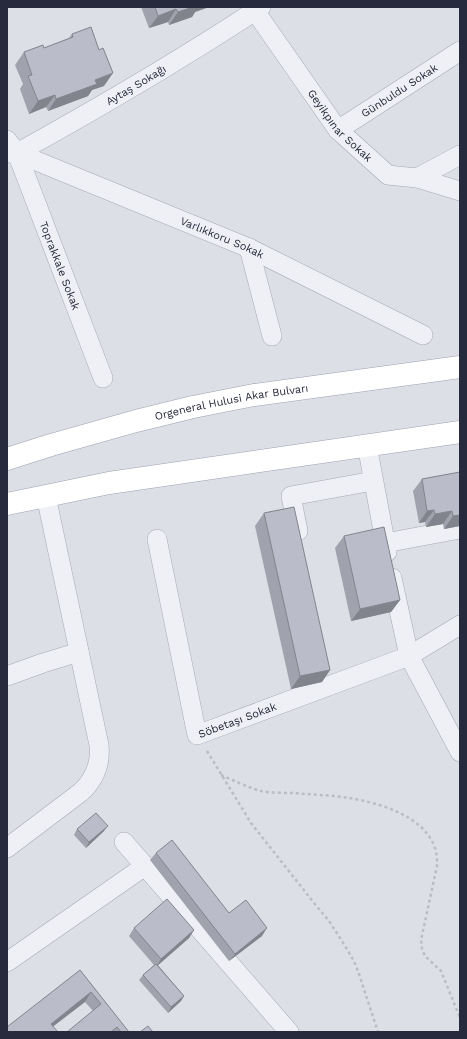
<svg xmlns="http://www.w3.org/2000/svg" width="467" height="1039" font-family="'Work Sans',sans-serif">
<rect width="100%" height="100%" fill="#dddfe6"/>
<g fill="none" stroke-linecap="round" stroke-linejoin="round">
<defs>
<g id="minor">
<path id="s1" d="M255,11L338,130L388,175L417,178L460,191"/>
<path id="s2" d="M338,130L460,51"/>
<path id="s3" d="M7,140L17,153L103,378"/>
<path id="s4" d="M8,153H17C100,107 182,59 261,7"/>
<path id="s5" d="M17,153L249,248L423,335"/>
<path d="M417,178L460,155"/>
<path d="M249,248L272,336"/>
<path d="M367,445L387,552"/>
<path d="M298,531L291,496L373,481"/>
<path id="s6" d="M157,539L197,735L409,656L460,625"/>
<path d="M385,543L460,529"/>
<path d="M392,578L409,656L460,752"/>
<path d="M7,676L43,663L79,652"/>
<path d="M124,842L289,1032"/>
<path d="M7,848L81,792C95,779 101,764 99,745L46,496"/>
<path d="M7,962L145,866"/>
</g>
<g id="major">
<path id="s7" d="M7,459L51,445L136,421L193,407L254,395L460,367"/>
<path d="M7,504L109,483L460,432"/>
</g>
</defs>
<use href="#minor" stroke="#a6a9b3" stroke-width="20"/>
<use href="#major" stroke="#9da1b1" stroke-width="23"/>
<path stroke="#bbbdc5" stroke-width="2.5" stroke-dasharray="3 3" stroke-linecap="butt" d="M207,751L251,823L314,903L329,921L342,941L354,961L359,974L378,1032
M221,775C233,780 249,788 261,791C271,793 284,793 295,793C313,795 332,795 349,798C380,803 424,816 435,848C437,854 437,860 437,866L421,940L422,949L425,956L441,971L460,1018"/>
<use href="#minor" stroke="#eff0f5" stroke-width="19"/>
<use href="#major" stroke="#fff" stroke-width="22"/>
</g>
<path fill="#a0a3ad" d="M141,7H209L195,12L192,17L169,25L168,22L149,28Z
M72,34L104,86L92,90L88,96L48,111L46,107L29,114L20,89L23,84L15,65L24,52L44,48L69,38Z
M460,472V526L444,529L443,524L426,527L425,522L419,523L413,491L422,479Z
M264,513L330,670L322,682L291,689L255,526Z
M344,536L400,600L391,612L351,621L335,548Z
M77,829L104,831L86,848L74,835Z
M156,853L229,913L262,936L229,961L150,860Z
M134,928L194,930L189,938L158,965L184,996L181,1001L168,1013L139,980L143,975L154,965L129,936Z
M80,970L129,1032H67L93,1011L85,1002L7,1032Z"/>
<path fill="#82848d" d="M193,7H209L195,12L192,17L169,25L178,12Z
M176,9L168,22L149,28L158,16Z
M113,73L104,86L92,90L88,96L48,111L56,99L95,80Z
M55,95L46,107L29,114L38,101Z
M434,510L425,522L419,523L427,511Z
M452,511L443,524L426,527L435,514Z
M460,515V526L444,529L453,516Z
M400,600L391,612L351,621L360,609Z
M330,670L322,682L291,689L300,676Z
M108,826L104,831L86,848L89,842Z
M267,928L262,936L229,961L235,954Z
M194,930L189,938L156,967L161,959Z
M91,992L85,1002L46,1032L51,1024Z
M184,996L181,1001L168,1013L171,1007Z"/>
<path fill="#babdc9" stroke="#82848d" d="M155,7H193L178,12L176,9L158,16Z
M91,27L99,50L103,48L113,73L95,80L97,84L56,99L55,95L38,101L28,76L32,75L24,52L43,45L44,48L73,37L72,34Z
M460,472V515L453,516L452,511L435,514L434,510L427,511L422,479Z
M294,507L330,670L300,676L264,513Z
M384,527L400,600L360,609L344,536Z
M96,813L108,826L89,842L77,829Z
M172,840L229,913L246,900L267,928L235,954L156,853Z
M167,899L194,930L161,959L134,928Z
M156,964L184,996L171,1007L143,975Z
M80,970L129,1032H121L117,1027L111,1032H67L101,1004L91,992L51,1024L58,1032H7V1027Z
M148,1026L153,1032H140Z"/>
<g text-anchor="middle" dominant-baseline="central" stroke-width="3" stroke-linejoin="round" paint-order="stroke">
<g font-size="11" fill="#272a3c" stroke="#eceef4">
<text stroke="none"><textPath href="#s4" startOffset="146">Aytaş Sokağı</textPath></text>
<text stroke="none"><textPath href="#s2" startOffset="73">Günbuldu Sokak</textPath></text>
<text stroke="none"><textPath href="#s1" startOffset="143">Geyikpınar Sokak</textPath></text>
<text stroke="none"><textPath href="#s5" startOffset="222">Varlıkkoru Sokak</textPath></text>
<text stroke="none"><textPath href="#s3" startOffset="137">Toprakkale Sokak</textPath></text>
<text stroke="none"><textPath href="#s7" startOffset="232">Orgeneral Hulusi Akar Bulvarı</textPath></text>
<text stroke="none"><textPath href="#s6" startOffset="243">Söbetaşı Sokak</textPath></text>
</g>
</g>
<rect width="467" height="1039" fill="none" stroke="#272a3c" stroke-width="16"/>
</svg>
